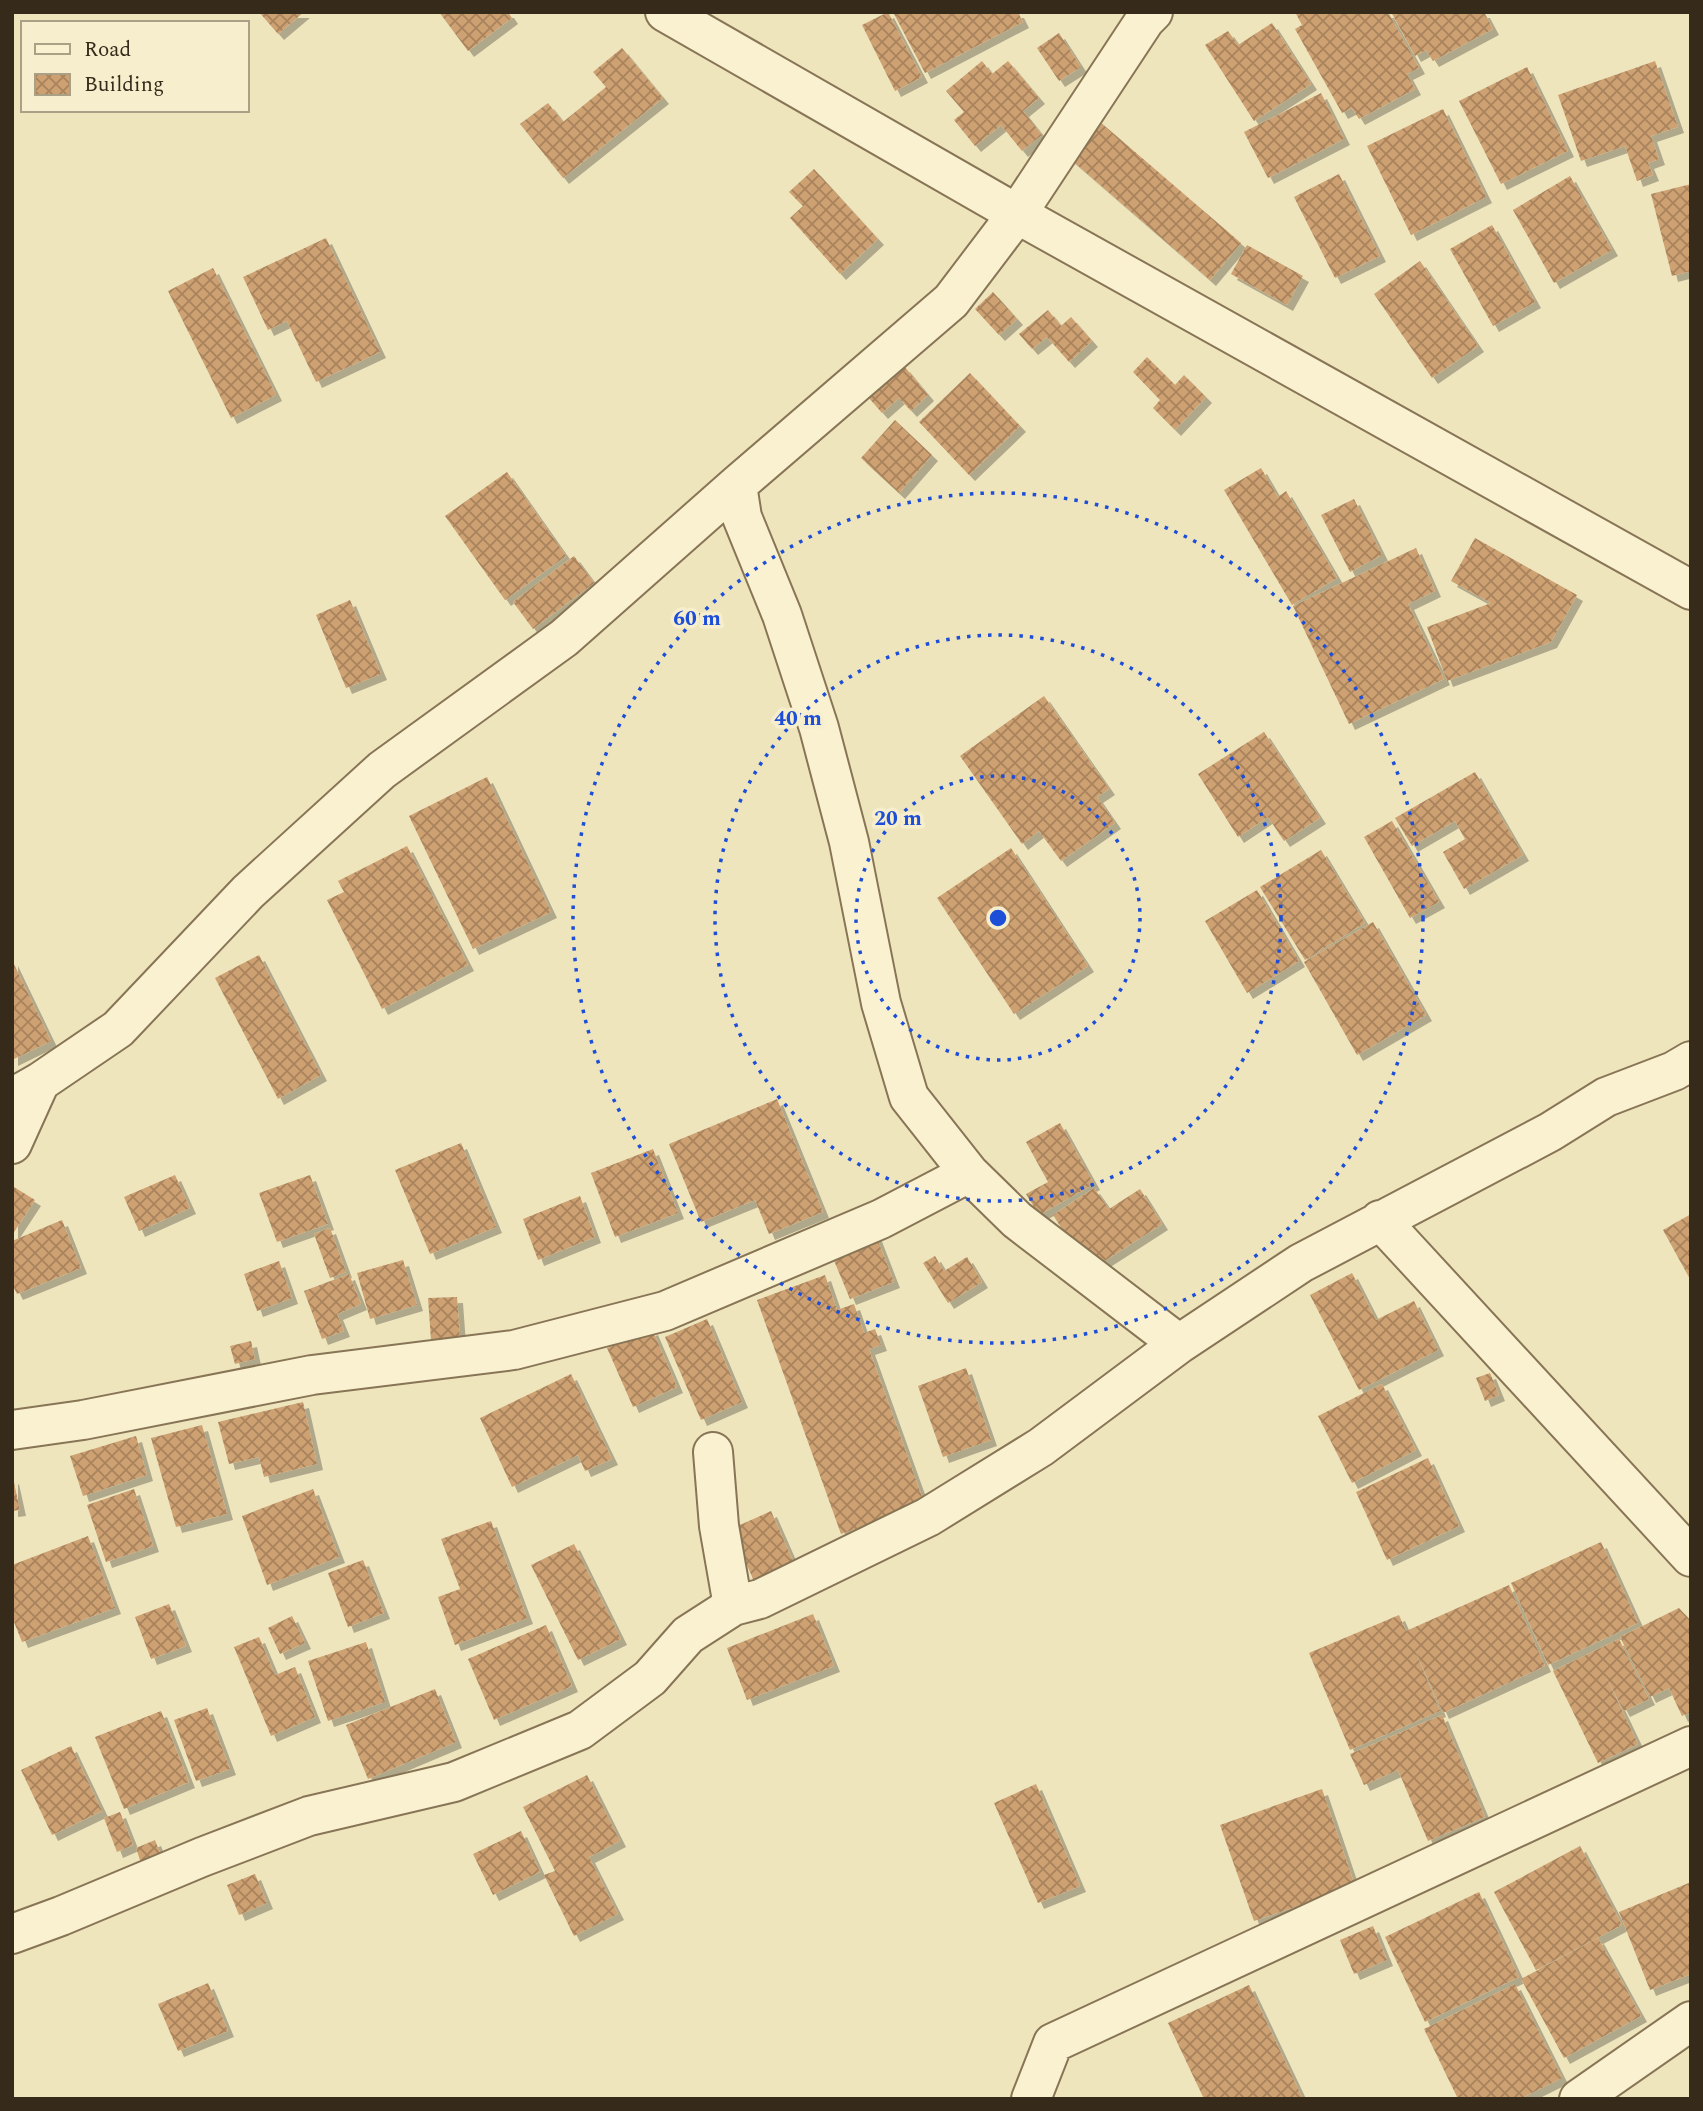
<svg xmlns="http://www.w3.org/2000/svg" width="1703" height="2111" font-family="Spectral,serif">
<defs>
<pattern id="building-cross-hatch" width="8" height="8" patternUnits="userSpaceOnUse" patternTransform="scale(1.75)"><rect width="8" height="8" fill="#cea172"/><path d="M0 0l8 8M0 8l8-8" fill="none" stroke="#a8835d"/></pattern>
<filter id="shadow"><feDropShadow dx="6" dy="6" stdDeviation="0" flood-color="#0004"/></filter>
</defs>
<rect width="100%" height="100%" fill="#efe5bd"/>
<path fill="url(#building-cross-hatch)" filter="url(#shadow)" d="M259,12H304L278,34Z
M439,12H508L512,18L468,51Z
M888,12L922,77L895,91L862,25Z
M893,12H1018L1023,22L925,73Z
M1295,12H1388L1419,68L1407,74L1415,89L1359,119L1352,108L1342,113L1295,29L1302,25Z
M1391,12H1484L1493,29L1433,61L1426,50L1415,56Z
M1272,23L1311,84L1254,121L1205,45L1228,31L1238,45Z
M1059,33L1081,67L1059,81L1037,48Z
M622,48L663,98L563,178L520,124L548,103L563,122L606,87L593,72Z
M982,61L992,74L1008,61L1039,98L1023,111L1042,135L1022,151L1001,125L975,146L954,120L964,112L946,91Z
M1655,61L1678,127L1651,136L1659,159L1648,163L1653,175L1637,181L1625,146L1581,161L1558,95Z
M1527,67L1568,151L1501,184L1459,101Z
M1321,93L1344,139L1268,178L1244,132Z
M1443,109L1486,197L1411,235L1367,146Z
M1099,121L1241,243L1210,280L1068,157Z
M814,169L878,239L840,274L790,218L803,206L789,192Z
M1339,174L1380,256L1335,278L1294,197Z
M1570,176L1612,250L1554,283L1513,210Z
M1691,184V271L1672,276L1651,194Z
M1492,225L1535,302L1493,326L1450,249Z
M326,238L380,352L316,382L287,321L268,330L243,277Z
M1247,245L1303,276L1287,305L1231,274Z
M1420,261L1478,346L1432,378L1374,294Z
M213,268L276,395L231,418L168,291Z
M993,292L1017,319L999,335L975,309Z
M1048,310L1061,326L1071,317L1092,341L1069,362L1047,337L1032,349L1019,334Z
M1147,357L1175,385L1184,375L1206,397L1175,430L1153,408L1160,400L1133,372Z
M904,366L928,395L911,411L899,398L882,413L868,397Z
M970,373L1020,426L969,475L919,422Z
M895,420L932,455L899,493L861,458Z
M1261,468L1278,497L1286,491L1337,578L1292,605L1224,490Z
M507,472L566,556L505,600L445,516Z
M1354,499L1382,555L1350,572L1321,515Z
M1475,538L1577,595L1551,642L1447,681L1427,627L1491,603L1451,581Z
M1416,548L1435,591L1408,604L1444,679L1349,724L1293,606Z
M574,556L594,583L533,629L513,602Z
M350,600L381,674L346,688L316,615Z
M1044,696L1109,789L1097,797L1115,823L1061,861L1039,831L1022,844L960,756Z
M1264,732L1320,818L1284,841L1268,817L1238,837L1198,774Z
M1475,772L1523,855L1464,889L1443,852L1465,839L1455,821L1412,846L1395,818Z
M487,777L551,912L473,949L409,816Z
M1392,821L1439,902L1410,918L1364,837Z
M407,846L468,965L382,1009L327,900L344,892L338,881Z
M1011,848L1088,966L1014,1014L937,898Z
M1321,850L1365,923L1305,960L1260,887Z
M1257,890L1299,961L1247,993L1205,921Z
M1373,922L1426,1015L1357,1055L1304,962Z
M259,955L321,1075L278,1099L215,978Z
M12,960L51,1041L12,1060Z
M777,1099L823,1212L769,1234L755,1200L701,1222L669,1144Z
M1060,1123L1094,1184L1039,1215L1026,1194L1048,1182L1026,1142Z
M461,1143L496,1227L430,1254L395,1170Z
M653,1149L678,1213L615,1237L591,1173Z
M175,1175L190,1208L139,1231L124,1197Z
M310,1175L328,1224L277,1242L259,1193Z
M14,1187L35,1200L12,1235V1191Z
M1094,1188L1109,1209L1140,1189L1162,1224L1089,1271L1053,1215Z
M580,1196L595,1237L538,1260L523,1219Z
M1691,1214V1281L1663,1230Z
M62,1220L81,1268L17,1294L12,1284V1241Z
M330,1228L346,1272L330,1278L314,1234Z
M875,1233L894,1282L850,1299L830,1251Z
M935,1256L944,1271L967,1257L982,1282L948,1303L923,1263Z
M403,1260L417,1305L370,1319L357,1273Z
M279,1261L292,1298L257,1311L244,1274Z
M1352,1273L1376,1320L1414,1301L1438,1350L1359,1390L1310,1295Z
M349,1274L361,1304L337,1314L344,1331L322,1339L304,1291Z
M825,1275L837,1310L854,1304L864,1333L875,1329L881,1345L869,1349L925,1505L841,1534L757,1300Z
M457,1297L460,1338L431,1340L428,1298Z
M707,1319L742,1402L701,1420L665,1337Z
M652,1329L677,1387L633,1407L607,1348Z
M251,1341L255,1359L235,1364L230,1346Z
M966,1368L991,1440L943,1457L918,1386Z
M1490,1373L1499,1395L1485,1401L1476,1378Z
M571,1374L612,1459L585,1471L578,1455L512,1487L480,1418Z
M1382,1384L1416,1450L1352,1483L1318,1416Z
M303,1402L317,1464L264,1477L259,1457L229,1464L218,1422Z
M202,1425L227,1514L176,1527L151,1438Z
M136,1436L147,1475L83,1496L70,1456Z
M1428,1458L1459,1526L1387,1560L1356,1492Z
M13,1478L20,1510L12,1511V1479Z
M134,1489L153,1546L106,1562L87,1505Z
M313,1489L339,1557L267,1585L242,1516Z
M771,1511L797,1570L757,1588L731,1529Z
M491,1521L527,1618L455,1645L438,1597L460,1589L441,1539Z
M88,1536L115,1608L22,1642L12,1617V1565Z
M1601,1542L1638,1623L1548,1665L1511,1583Z
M574,1544L621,1639L578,1660L531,1565Z
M363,1560L384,1613L348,1627L328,1573Z
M1509,1585L1545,1666L1443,1713L1412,1643L1440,1711L1350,1750L1309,1653L1399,1615L1406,1631Z
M169,1604L186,1646L151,1659L135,1617Z
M1679,1608L1691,1621V1712L1682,1716L1669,1688L1650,1697L1620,1637Z
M813,1614L834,1666L747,1700L727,1648Z
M292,1616L305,1643L280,1654L268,1628Z
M546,1625L572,1686L494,1720L468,1659Z
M259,1637L275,1675L295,1667L315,1717L271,1736L234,1647Z
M1619,1639L1649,1699L1624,1711L1605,1675L1638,1744L1598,1763L1553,1671Z
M366,1642L385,1702L328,1721L308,1661Z
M435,1689L456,1742L368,1779L346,1725Z
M207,1708L230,1769L196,1781L174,1720Z
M161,1711L189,1782L124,1809L95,1737Z
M1442,1715L1485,1817L1428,1841L1398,1770L1364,1785L1350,1754Z
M71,1746L102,1811L52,1835L21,1770Z
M587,1775L620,1841L589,1857L618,1914L574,1936L544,1875L555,1871L523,1807Z
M1036,1784L1080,1886L1038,1903L994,1803Z
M1322,1789L1355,1886L1254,1921L1220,1825Z
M120,1812L133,1845L117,1852L104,1818Z
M521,1831L540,1872L493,1895L473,1854Z
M155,1840L162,1858L142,1866L136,1848Z
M1580,1846L1622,1925L1536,1970L1494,1892Z
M255,1874L267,1903L239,1915L227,1885Z
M1691,1882V1974L1650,1990L1619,1912Z
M1479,1892L1519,1977L1425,2022L1385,1937Z
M1373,1926L1387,1960L1354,1974L1340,1940Z
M1598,1938L1641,2016L1564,2058L1521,1979Z
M208,1983L228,2031L178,2051L158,2004Z
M1515,1984L1562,2078L1520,2099H1458L1424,2029Z
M1249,1985L1303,2099H1204L1168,2023Z"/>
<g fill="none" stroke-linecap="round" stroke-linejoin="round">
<defs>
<path id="minor" d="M665,12L1017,214L1691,590
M737,485L742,517L782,615L819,728L849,842L881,1003L909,1097L969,1173L1017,1220L1179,1344
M12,1098L40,1082L118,1029L248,892L382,770L564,638L737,485L951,301L1017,214L1145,20L1153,12
M12,1144L40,1082
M1380,1220L1691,1557
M12,1430L83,1420L312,1375L514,1350L665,1311L881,1219L969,1173
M713,1452L719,1526L733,1606
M12,1934L61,1916L202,1857L309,1816L454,1782L580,1730L650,1678L688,1635L733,1606L760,1599L928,1517L1041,1447L1179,1344L1301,1263L1550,1132L1606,1097L1674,1071L1691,1061
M1031,2099L1053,2043L1691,1746
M1579,2099L1691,2021"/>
</defs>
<use href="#minor" stroke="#877556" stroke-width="42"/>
<use href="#minor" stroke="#faf1d0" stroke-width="38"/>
</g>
<g fill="none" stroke="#1d4ed8" stroke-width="3.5" stroke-dasharray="3.5 7">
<circle cx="998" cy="918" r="142"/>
<circle cx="998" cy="918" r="283"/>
<circle cx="998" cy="918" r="425"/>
</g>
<circle cx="998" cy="918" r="10" fill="#1d4ed8" stroke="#f6eecd" stroke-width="3.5"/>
<g font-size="21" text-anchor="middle" font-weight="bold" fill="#1d4ed8" stroke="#f6eecd" stroke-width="7" stroke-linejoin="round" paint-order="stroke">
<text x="697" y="625">60 m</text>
<text x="798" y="725">40 m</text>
<text x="898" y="825">20 m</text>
</g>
<rect width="1703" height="2111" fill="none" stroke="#362b1b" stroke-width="28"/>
<rect x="21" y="21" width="228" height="91" fill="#f6eecd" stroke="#a9a086" stroke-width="2"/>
<rect x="35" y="44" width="35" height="10" fill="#faf1d0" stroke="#a9a086" stroke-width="2"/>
<text x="84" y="56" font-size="21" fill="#362b1b">Road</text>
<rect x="35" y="74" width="35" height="21" fill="url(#building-cross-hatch)" stroke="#a9a086" stroke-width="2"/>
<text x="84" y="91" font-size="21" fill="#362b1b">Building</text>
</svg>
